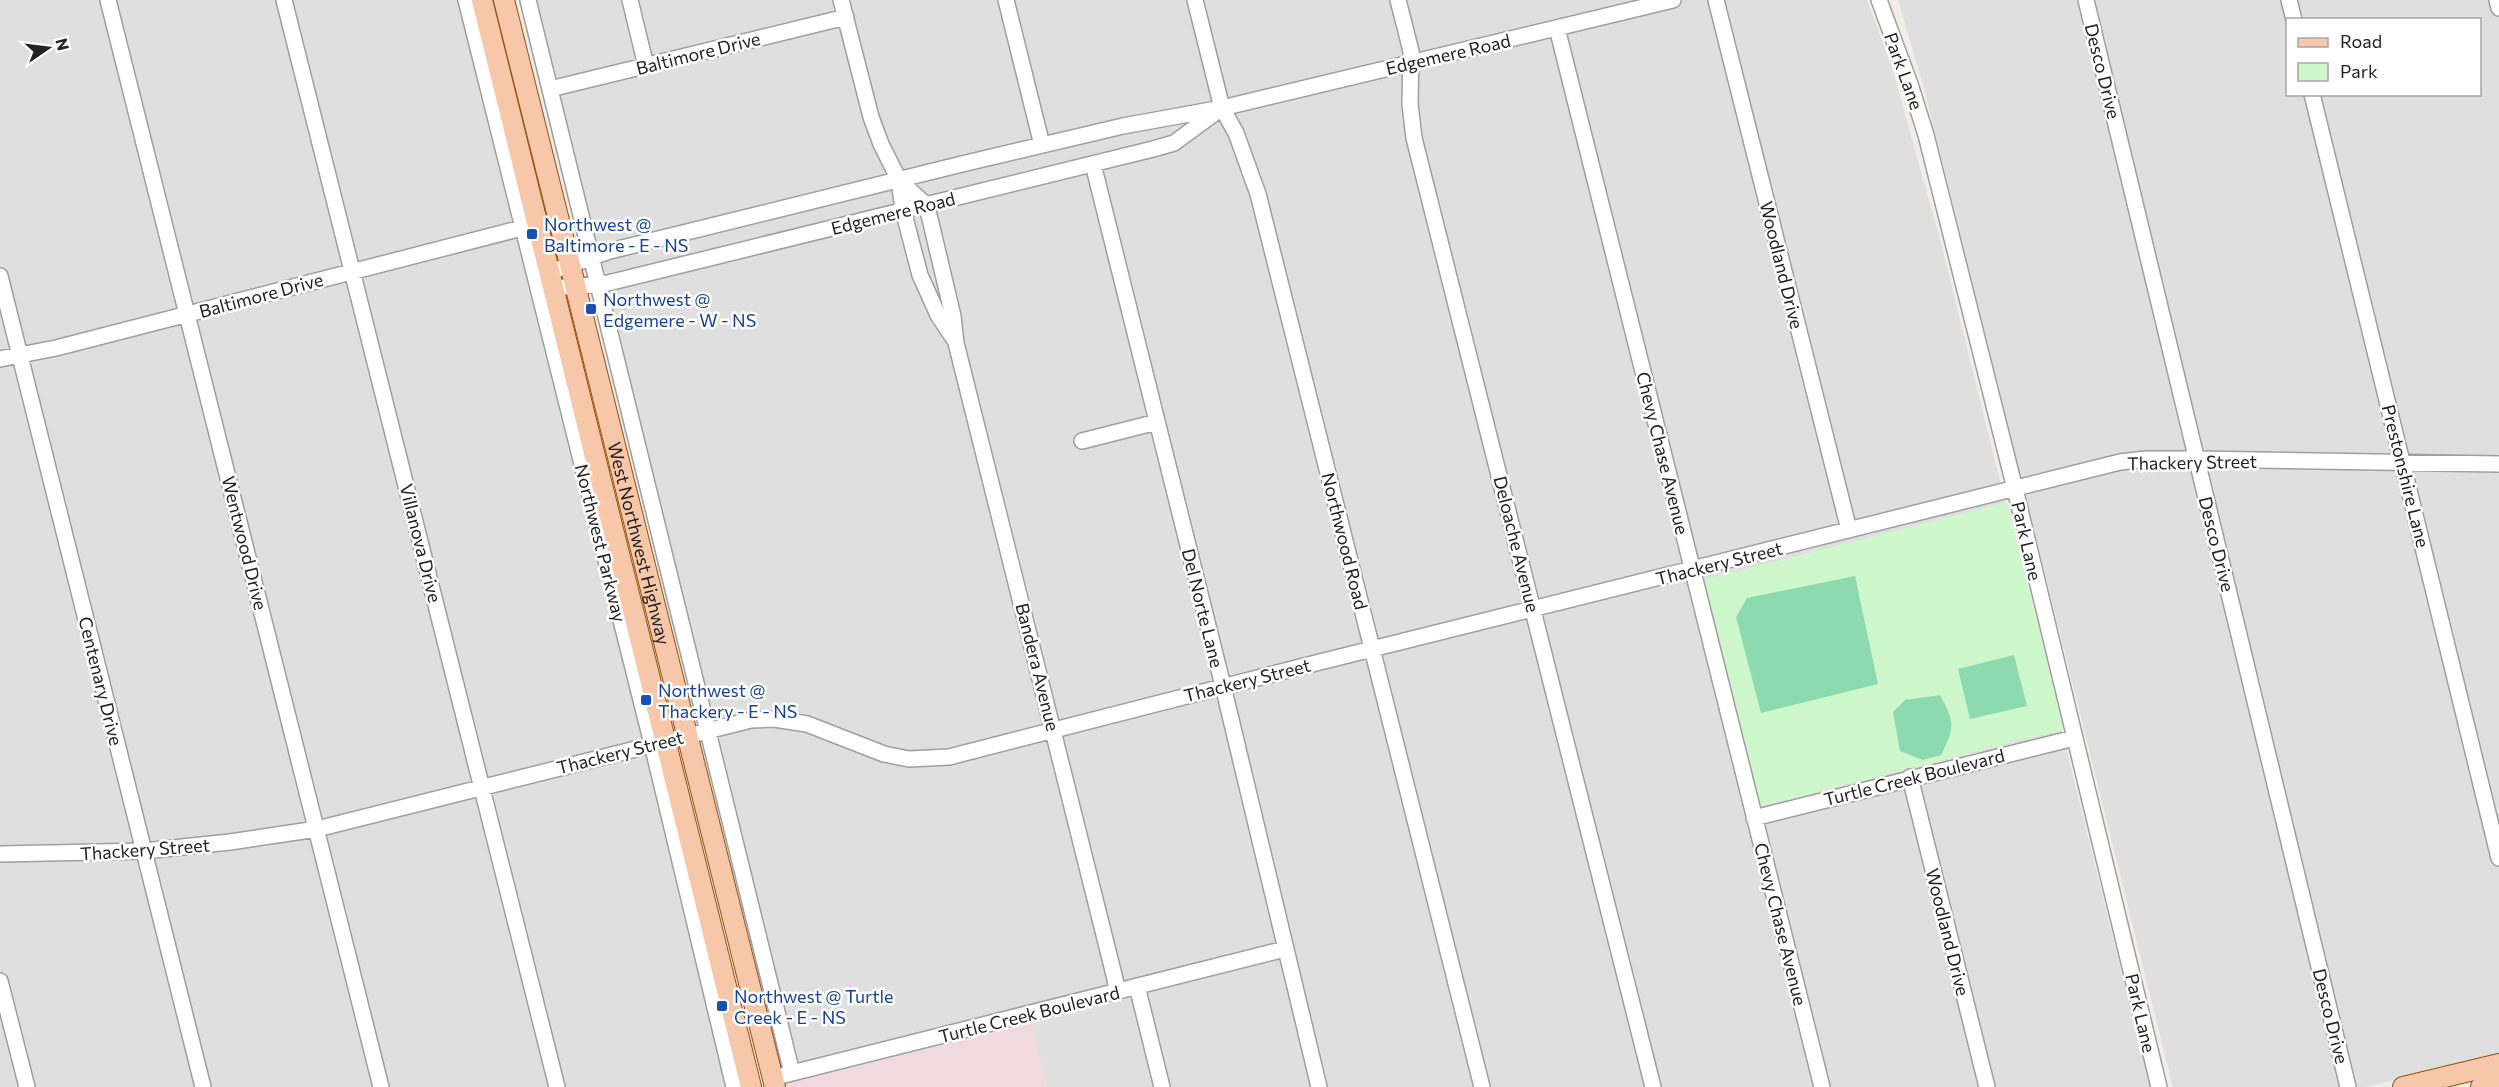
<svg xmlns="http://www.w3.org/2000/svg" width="2499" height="1087" font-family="Commissioner,sans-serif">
<rect width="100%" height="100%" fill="#f1ede9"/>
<path fill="#e0dfdf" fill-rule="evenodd" d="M0,0H460L736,1087H0Z
M519,0H1867L1892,68L1941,243L2150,1087H1047L1030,1021L785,1083Z
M1898,0H2499V1055L2365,1087H2173L1925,92ZM2288,20H2480V94H2288Z"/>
<path fill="#f0dadd" d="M1031,1021L1047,1087H787L785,1083Z"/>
<path fill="#cef7cb" d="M2007,502L2065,729L1761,806L1703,580Z"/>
<path fill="#8ddab0" d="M1855,576L1878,684L1761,713L1736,617L1747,598Z
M2014,655L2027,706L1970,719L1958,669Z
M1940,695C1955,723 1955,727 1941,755L1923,760L1900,751L1893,712L1905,700Z"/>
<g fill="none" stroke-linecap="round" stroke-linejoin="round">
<defs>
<path id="minor" d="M108,0L381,1087
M284,0L557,1087
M466,0L652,744L734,1087
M528,0L792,1073
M630,0L646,66
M841,0L871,117L881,144L899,180L903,210L920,275L938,315L954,339
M1006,0L1042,145
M1195,0L1222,108L1236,133L1258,194L1482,1087
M1398,0L1411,51L1410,104L1414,138L1653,1087
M1716,0L1849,530
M1879,0L1910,84L1926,135L2015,489L2159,1087
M2086,0L2348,1087
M2289,0L2294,20
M2497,0L2499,8
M1557,28L1822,1087
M550,89L846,17
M2312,94L2499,858
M1093,164L1223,686L1319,1087
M899,180L926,205L930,219L953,316L956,343L1115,979L1117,992
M550,272L610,251L962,164L1123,126L1222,108L1673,0
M0,276L203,1087
M554,288L608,283L1153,149L1174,143L1219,110
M0,359L56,348L522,228
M1082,441L1157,422
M1910,777L1987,1087
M1754,818L2074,738
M0,854L144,851L230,842L317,829L751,720L774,719L807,724L884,754L909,759L949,757L1300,667L2120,462L2146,459H2197L2499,464
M0,981L27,1087
M1137,986L1162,1087
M784,1075L1285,949"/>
<g id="major">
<path d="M482,0L751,1087"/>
<path id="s1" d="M504,0L775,1087"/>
<path d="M2403,1087L2499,1064"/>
<path d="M2481,1087L2499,1082"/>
</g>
</defs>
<use href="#minor" stroke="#9f9f9f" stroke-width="18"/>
<use href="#major" stroke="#95500a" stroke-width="22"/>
<use href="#minor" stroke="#fff" stroke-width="15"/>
<use href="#major" stroke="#f6c8a9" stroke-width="20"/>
</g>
<g fill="#1a4fb4" stroke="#fff" stroke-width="2">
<rect x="526" y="228" width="12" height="12" rx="3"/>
<rect x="585" y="303" width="12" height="12" rx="3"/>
<rect x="640" y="694" width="12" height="12" rx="3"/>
<rect x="716" y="1000" width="12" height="12" rx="3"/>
</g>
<g text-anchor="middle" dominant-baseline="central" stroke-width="5" stroke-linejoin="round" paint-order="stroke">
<g font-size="18" fill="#222" stroke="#fff">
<text transform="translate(698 53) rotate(-14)">Baltimore Drive</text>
<text transform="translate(1448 54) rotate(-13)">Edgemere Road</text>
<text transform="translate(1904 71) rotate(70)">Park Lane</text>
<text transform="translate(2103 71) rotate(76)">Desco Drive</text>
<text transform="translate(893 213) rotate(-14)">Edgemere Road</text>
<text transform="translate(1782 265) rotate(76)">Woodland Drive</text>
<text transform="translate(261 295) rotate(-15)">Baltimore Drive</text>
<text transform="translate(1663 453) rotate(76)">Chevy Chase Avenue</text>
<text transform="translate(2192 462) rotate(-1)">Thackery Street</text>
<text transform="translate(2406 476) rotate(76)">Prestonshire Lane</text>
<text transform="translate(1345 541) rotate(76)">Northwood Road</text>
<text transform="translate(2027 541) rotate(77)">Park Lane</text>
<text transform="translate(245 543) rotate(76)">Wentwood Drive</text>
<text transform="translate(421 543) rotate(76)">Villanova Drive</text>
<text transform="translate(601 543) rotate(76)">Northwest Parkway</text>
<text stroke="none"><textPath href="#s1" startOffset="560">West Northwest Highway</textPath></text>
<text transform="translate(1517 544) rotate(76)">Deloache Avenue</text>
<text transform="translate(2217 544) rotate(76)">Desco Drive</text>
<text transform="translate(1719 563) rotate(-14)">Thackery Street</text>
<text transform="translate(1203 608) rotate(76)">Del Norte Lane</text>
<text transform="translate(1038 667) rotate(76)">Bandera Avenue</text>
<text transform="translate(1247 680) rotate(-14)">Thackery Street</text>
<text transform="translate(101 681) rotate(76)">Centenary Drive</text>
<text transform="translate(620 752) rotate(-14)">Thackery Street</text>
<text transform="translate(1914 777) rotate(-14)">Turtle Creek Boulevard</text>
<text transform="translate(145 849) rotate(-4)">Thackery Street</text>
<text transform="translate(1781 924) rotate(76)">Chevy Chase Avenue</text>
<text transform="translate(1948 932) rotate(76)">Woodland Drive</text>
<text transform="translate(2141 1013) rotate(77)">Park Lane</text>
<text transform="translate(1029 1014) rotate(-14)">Turtle Creek Boulevard</text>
<text transform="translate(2331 1016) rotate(76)">Desco Drive</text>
</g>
<g font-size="18" fill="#164399" stroke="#fff" text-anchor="start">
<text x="544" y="224">Northwest @<tspan x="544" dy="21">Baltimore - E - NS</tspan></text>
<text x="603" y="299">Northwest @<tspan x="603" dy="21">Edgemere - W - NS</tspan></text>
<text x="658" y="690">Northwest @<tspan x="658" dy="21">Thackery - E - NS</tspan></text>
<text x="734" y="996">Northwest @ Turtle<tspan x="734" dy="21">Creek - E - NS</tspan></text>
</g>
</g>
<rect x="2286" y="18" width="195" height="78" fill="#ffffff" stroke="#a7a7a7" stroke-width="1.5"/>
<rect x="2298" y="38" width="30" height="9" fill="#f6c8a9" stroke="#a7a7a7" stroke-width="1.5"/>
<text x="2340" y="48" font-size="18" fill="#222222">Road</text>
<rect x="2298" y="63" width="30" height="18" fill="#cef7cb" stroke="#a7a7a7" stroke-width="1.5"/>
<text x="2340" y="78" font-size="18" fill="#222222">Park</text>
<g transform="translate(48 48) rotate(76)" stroke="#ffffff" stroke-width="4.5" paint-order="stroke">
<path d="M0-4.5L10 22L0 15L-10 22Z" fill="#222222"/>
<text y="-9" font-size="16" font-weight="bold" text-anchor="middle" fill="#222222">N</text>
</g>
</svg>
